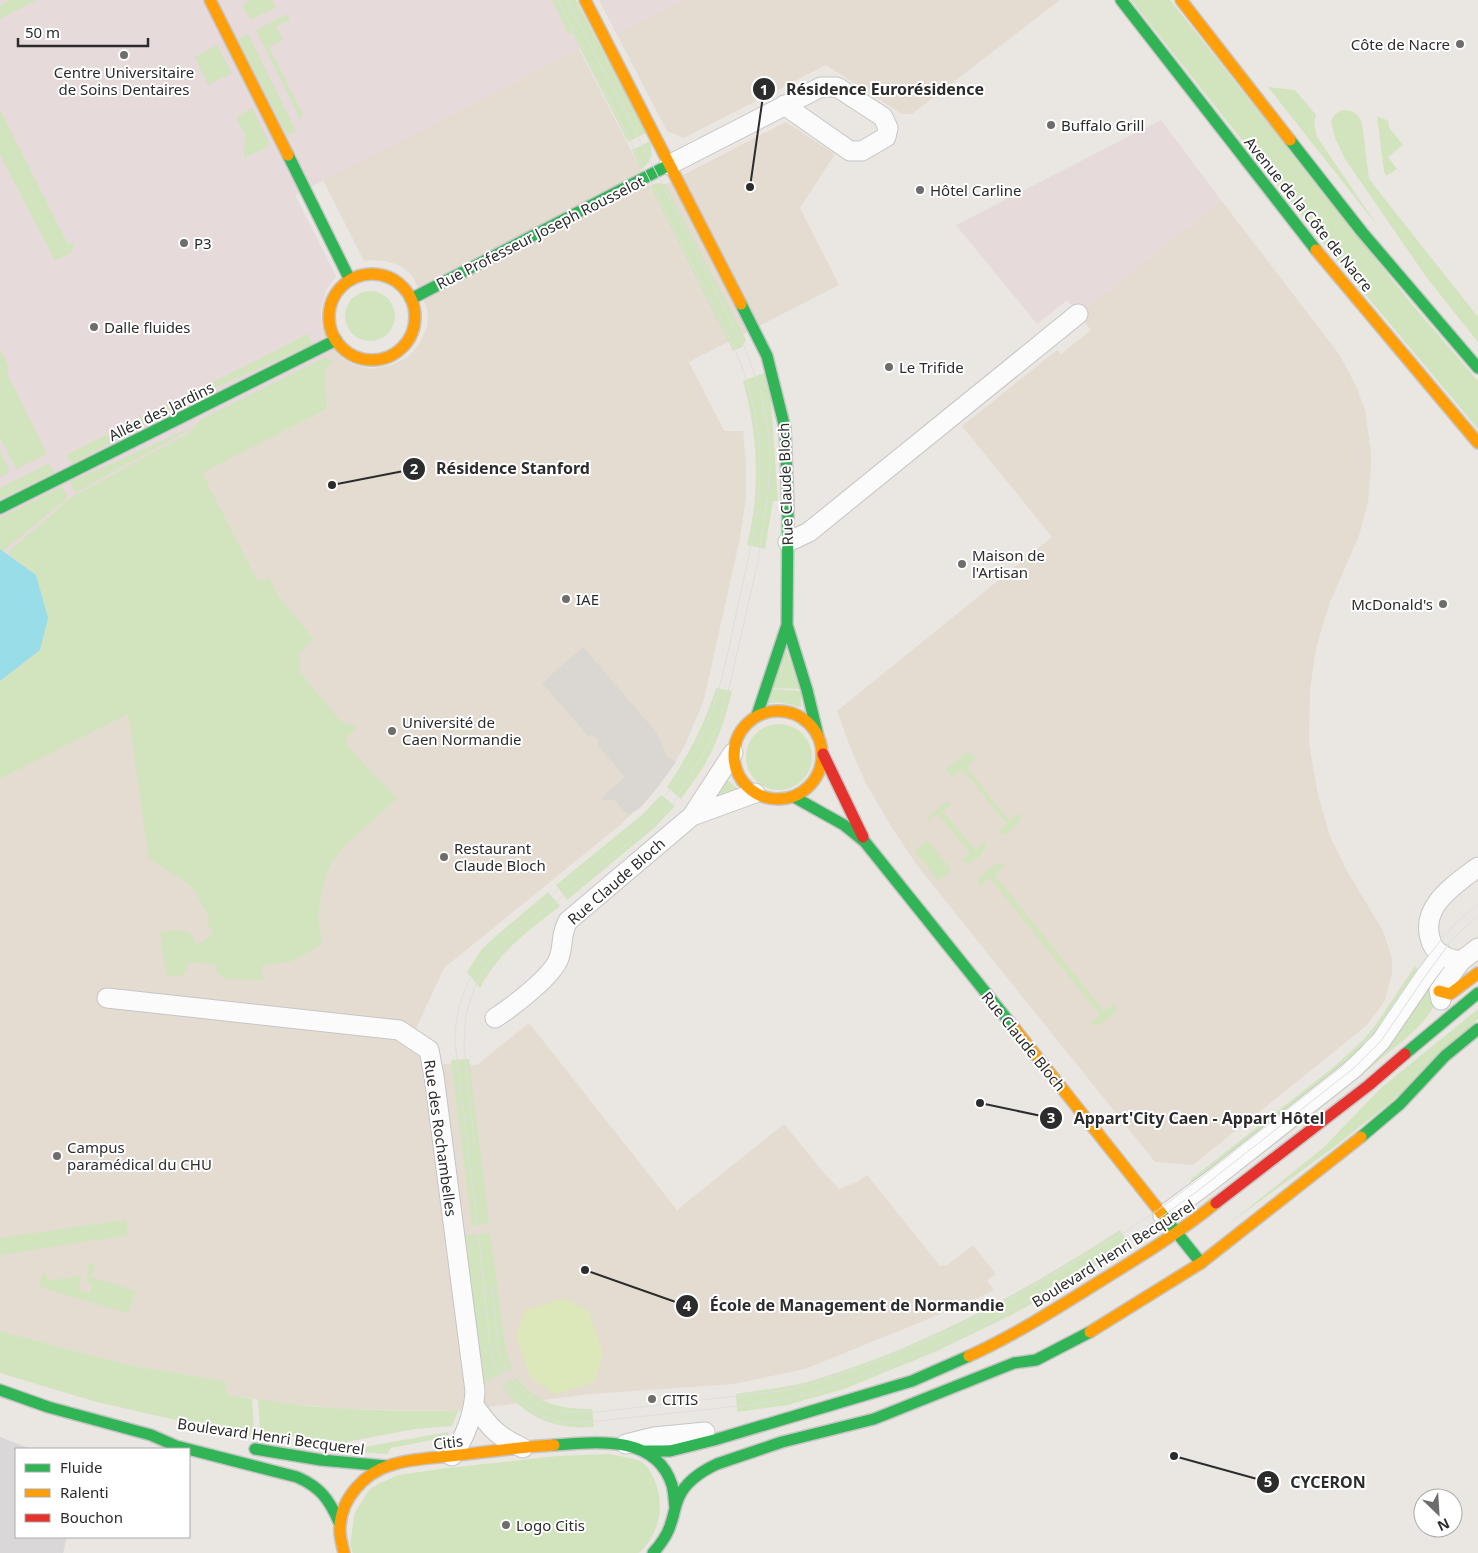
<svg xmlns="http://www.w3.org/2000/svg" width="1478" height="1553" font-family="'Noto Sans',sans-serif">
<rect width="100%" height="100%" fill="#eae6e2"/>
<path fill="#dad7d9" d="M0,1437L31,1449H16V1537H67L63,1553H0Z"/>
<path fill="#e4dcd1" d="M681,0H1060L912,114H902L826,65L684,138L667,131L616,33Z
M579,49L652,191L786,122L835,154L800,208L839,285L689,362L724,431H743L746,464V498L740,538L704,699L699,712L685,745L675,762L639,807L620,825L444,968L415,1031L411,1034L414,1052L438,1064L477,1065L529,1023L677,1210L784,1124L824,1173L839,1189L857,1182L867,1175L940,1266L947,1265L973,1245L996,1274L987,1280L994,1290L965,1304L805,1369L734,1384L591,1394L458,1411L344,1409L281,1403L227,1395L225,1381L127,1365L0,1331V779L128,713L202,473L328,409L321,321L324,332L335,351L343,359L352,364L362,367L373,369L392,365L408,357L420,343L427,326L428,316L426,306L413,277L405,269L396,264L385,261L375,260L364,261L323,180Z
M1221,200L1339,354L1356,386L1365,410L1371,452V468L1368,502L1359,536L1330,602L1316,648L1310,690L1309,743L1318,795L1330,836L1347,871L1383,931L1392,958V973L1386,997L1382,1005L1366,1026L1193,1165L1155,1162L916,864L891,826L865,782L849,744L837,711L1052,537L962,426L1057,350L1061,354L1091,330L1079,314Z"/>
<path fill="#e7dada" d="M0,0H575L596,40L295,195L336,276L326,290L321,310L322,348L333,360L325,371L328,409L202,473L258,582L0,779Z
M599,0H681L616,33Z
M1161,120L1221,200L1079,314L1067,300L1037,324L956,225Z"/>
<path fill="#d1e4bd" d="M10,0H37L0,19V5Z
M251,0H272L276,7L250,20L242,5Z
M552,0H576L646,133L628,142L572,33L568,34Z
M1131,0H1170L1410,302L1478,381V429L1340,264Z
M287,14L290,20L276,27L283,40L269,47L303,115L301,121L256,30Z
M248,34L296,131L287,135L238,40Z
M217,45L232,73L208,85L195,57Z
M1268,87L1295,90L1316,115L1314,123L1317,137L1379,228Z
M252,108L269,143L268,147L244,158L245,135L236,117Z
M0,110L68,244L75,242L71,253L55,261L0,155Z
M1343,110C1354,110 1358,114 1362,123L1369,179L1478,317V342L1427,278L1345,159L1335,138L1331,121L1335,114Z
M1377,116L1389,121L1388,124L1390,129L1403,145L1388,157L1397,169L1386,176L1384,172Z
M650,141C653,156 653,159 641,170L632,150Z
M657,183L665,184L746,340L742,347L733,351L650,186Z
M345 316a25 25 0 1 1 50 0a25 25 0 1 1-50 0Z
M308,334L313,344L165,411L163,407Z
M0,349L9,367L7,373L47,454L16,469L0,438Z
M325,357L333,360L325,371L327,409L202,473L258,582L269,577L279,597L313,639L300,653V672L340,721L357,727L346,738L347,744L378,780L381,781L397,799L344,846L330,866L323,885L318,916L322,944L302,956L289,962L262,965L263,980L224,979L215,971V964L188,962L187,969L181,977L166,975L160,932L177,930L190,933L197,945L213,934L207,922L210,920L192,886L149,859L128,714L0,779V681L40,650L36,575L7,553L72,497L187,434L200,420Z
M764,373L771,401L778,501H773L765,549L747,545C761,490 758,435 743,381Z
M144,416L147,423L72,464L66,455Z
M190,428L182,434L75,493L70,482Z
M0,451L10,472L0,477Z
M49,463L54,473L0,499V488Z
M62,486L68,498L3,551L0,549V518Z
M784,644L800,689L771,688Z
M716,688L732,691C726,716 718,741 705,764C698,776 689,787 681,799L667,787C689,754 704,726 716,688Z
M770,689L801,691V707L779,702L765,704Z
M746 757a33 33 0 1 1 66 0a33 33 0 1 1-66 0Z
M969,753L976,758L966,767L1010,821L1020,813L1021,818L1020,821C1014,827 1006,838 997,832L1007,824L963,770L952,777L946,769L964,754Z
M724,777L739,790L704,809Z
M661,795L675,806L654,828L567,900L556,885L643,814Z
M947,801L952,803L943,811L975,850L985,842L986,844C985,854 971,867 961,862L970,853L938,814L928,821L929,816Z
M927,840L952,870L938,881L915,851Z
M996,864H1002L1004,867L995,875L1104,1011L1115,1004L1116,1006V1012L1098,1026L1092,1024L1091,1022L1100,1015L990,878L980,886C976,875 989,870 996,864Z
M548,892L560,906C527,932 500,950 480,988L467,972L482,949L495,937Z
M1415,966L1420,974L1369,1046L1195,1186L1190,1180L1335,1066L1364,1039L1377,1023Z
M1427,983L1435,1003C1425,1026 1401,1042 1382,1058C1325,1107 1264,1152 1204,1198L1367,1063Z
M1478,1009V1019L1390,1103L1330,1150L1230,1223L1323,1148L1381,1088Z
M469,1059L489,1223L472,1226L451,1060Z
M126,1220L128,1235L0,1255V1238Z
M1120,1230L1129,1244L1041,1299L1011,1315L937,1351L844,1389L787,1405L737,1412L736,1394C759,1390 784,1388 807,1382C919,1350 1022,1293 1120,1230Z
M490,1233L506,1351L512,1368L478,1386L460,1236Z
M88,1263L95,1265L91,1277L136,1291L128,1313L39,1287L44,1269L45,1270L48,1281L81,1276L78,1290L90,1293L92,1285L87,1284Z
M0,1331L127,1365L225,1381L228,1395L252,1399L254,1433L249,1435L184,1422L93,1401L0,1373Z
M517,1378C538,1404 559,1409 592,1409L594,1427C553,1430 527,1418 501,1386Z
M258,1399C324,1411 391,1411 458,1411L452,1426L415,1429L346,1442L264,1433L260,1429Z
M448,1432V1435L437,1439L391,1448L387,1454L342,1451Z
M609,1454C618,1456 637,1458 643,1463C647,1466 650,1471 652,1475C666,1501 661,1533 639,1553H353L350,1545L355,1512L370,1489L380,1483L399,1475L448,1468L558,1456Z"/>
<path fill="#dce8ba" d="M564,1299L588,1310L603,1353L594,1382L555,1394L531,1378L516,1336L525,1310Z"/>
<path fill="#dad6d2" d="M583,647L656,732L667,757L676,762L658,787L640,808L628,815L614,800H602L603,796L625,777L597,744L598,740L594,735L588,736L542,683Z"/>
<path fill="#99dde9" d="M0,549L36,575L48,618L40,650L0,681Z"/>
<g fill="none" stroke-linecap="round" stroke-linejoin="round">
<defs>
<path id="street" d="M669,165L821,87H837L883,117L888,128L886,137L862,151H850L784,105
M788,542L809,532L1078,314
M692,816L755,793
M1461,961C1450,960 1437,955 1432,944C1417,908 1454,885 1478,867
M107,998L399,1030L429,1050L434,1076L475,1391C474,1414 465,1438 452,1456
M1441,1000L1439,991L1461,961L1478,948
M495,1018C512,1007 553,976 559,958C564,944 560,935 568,921L692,816L733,753
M1163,1216L1213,1179L1354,1068L1381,1041L1426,975L1442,954
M474,1405C489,1427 498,1437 523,1448
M626,1444L654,1437L705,1432"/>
<path id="fast" d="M1121,0L1316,250
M1290,140L1362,232L1478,368
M288,155L350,280
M411,299L669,165
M741,304L767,356L785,428L788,508L787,625L807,690L818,736
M0,508L336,340
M757,715L787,625
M794,797L844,825L865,842L1015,1029
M1405,1054L1478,993
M1361,1137L1400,1104L1445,1056L1478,1029
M1161,1213L1201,1263
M0,1390L48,1407L151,1435L176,1446L297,1477C320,1487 329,1499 339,1522
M554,1445C596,1442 656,1434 672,1485C674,1492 674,1500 675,1508
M255,1449L321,1460L386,1466
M645,1451H670L714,1440L912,1381L969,1356
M653,1553C661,1544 668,1535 671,1523C674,1515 675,1505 679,1497C686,1481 702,1471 717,1464L782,1442L874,1419L1014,1363L1036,1360L1090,1332"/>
<path id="slow" d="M210,0L288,155
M585,0L741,304
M1181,0L1290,140
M1316,250L1478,443
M329 317a43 43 0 1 1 86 0a43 43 0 1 1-86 0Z
M734 755a44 44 0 1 1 88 0a44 44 0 1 1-88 0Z
M1439,991L1450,994L1478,973
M1015,1029L1161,1213
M1090,1332L1201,1263L1361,1137
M969,1356C1015,1335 1059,1307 1102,1280C1141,1256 1180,1232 1216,1203
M344,1553C342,1544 339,1536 340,1527C341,1499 364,1473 391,1465C412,1458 436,1458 459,1455C491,1451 522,1447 554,1445"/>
<path id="jam" d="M823,754L863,837
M1216,1203L1369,1085L1405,1054"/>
</defs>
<use href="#street" stroke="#c6c5c5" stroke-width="21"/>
<use href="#fast" stroke="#c6c5c5" stroke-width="14"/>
<use href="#slow" stroke="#c6c5c5" stroke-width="14"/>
<use href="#jam" stroke="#c6c5c5" stroke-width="14"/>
<use href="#street" stroke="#fcfbfb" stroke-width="19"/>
<use href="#fast" stroke="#30b455" stroke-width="11"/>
<use href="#slow" stroke="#ff9f0a" stroke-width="11"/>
<use href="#jam" stroke="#e5322d" stroke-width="11"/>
<path stroke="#dfdedf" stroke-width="1" d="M557,0C600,82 642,164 683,246C713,306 750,364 758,431C766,493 749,554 736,614C725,668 714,724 683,772C660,808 627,833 595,860C563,886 531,912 499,939C471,971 455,999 455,1043L478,1230L490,1346L495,1366L509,1390L522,1403L532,1410L544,1417L558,1421L571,1423L599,1421L748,1405L780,1400L812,1394L870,1373L949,1341L1000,1316L1079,1271L1130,1239L1195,1193L1354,1068L1381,1041L1426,975L1449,944L1463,929L1478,916
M475,1147L464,1045L465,1024L467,1011L476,984L490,961L517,933L654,823L675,800L705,751L716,730L730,684L758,561L768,493L770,459L768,429L761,393L747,352L656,172L567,0
M492,1286L498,1348L502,1360L510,1375L516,1384L537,1403L546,1409L560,1412H598L780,1391L810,1385L868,1365L959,1327L999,1306L1125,1232L1158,1210L1207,1173L1340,1068L1361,1048L1381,1023L1420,966L1441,940L1456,923L1478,904"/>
</g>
<g fill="#6e6d6c" stroke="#fff" stroke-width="2">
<circle cx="1460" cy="44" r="5"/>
<circle cx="124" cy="55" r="5"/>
<circle cx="1051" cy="125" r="5"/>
<circle cx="920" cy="190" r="5"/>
<circle cx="184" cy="243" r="5"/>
<circle cx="94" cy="327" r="5"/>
<circle cx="889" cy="367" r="5"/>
<circle cx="962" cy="564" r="5"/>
<circle cx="566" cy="599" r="5"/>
<circle cx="1443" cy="604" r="5"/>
<circle cx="392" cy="731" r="5"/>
<circle cx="444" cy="857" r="5"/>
<circle cx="57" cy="1156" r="5"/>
<circle cx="652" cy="1399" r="5"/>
<circle cx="506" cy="1525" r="5"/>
</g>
<g text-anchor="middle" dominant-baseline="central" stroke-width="4" stroke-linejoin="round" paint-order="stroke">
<g font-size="15" fill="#2c2c2c" stroke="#fff" text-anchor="start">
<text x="1450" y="44" text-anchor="end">Côte de Nacre</text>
<text x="124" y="72" text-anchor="middle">Centre Universitaire<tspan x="124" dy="17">de Soins Dentaires</tspan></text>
<text x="1061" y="125">Buffalo Grill</text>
<text x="930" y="190">Hôtel Carline</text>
<text x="194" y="243">P3</text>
<text x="104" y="327">Dalle fluides</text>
<text x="899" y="367">Le Trifide</text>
<text x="972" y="555">Maison de<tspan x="972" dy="17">l'Artisan</tspan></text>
<text x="576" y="599">IAE</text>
<text x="1433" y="604" text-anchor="end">McDonald's</text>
<text x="402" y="722">Université de<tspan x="402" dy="17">Caen Normandie</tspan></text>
<text x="454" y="848">Restaurant<tspan x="454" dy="17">Claude Bloch</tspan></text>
<text x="67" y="1147">Campus<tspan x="67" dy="17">paramédical du CHU</tspan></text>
<text x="662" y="1399">CITIS</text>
<text x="516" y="1525">Logo Citis</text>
</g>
<g font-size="15" fill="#2c2c2c" stroke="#fff">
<text transform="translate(1309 214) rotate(51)">Avenue de la Côte de Nacre</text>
<text transform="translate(540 232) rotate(-27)">Rue Professeur Joseph Rousselot</text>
<text transform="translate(161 411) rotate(-26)">Allée des Jardins</text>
<text transform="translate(785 484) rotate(-92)">Rue Claude Bloch</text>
<text transform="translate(616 881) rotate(-41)">Rue Claude Bloch</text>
<text transform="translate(1024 1041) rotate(51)">Rue Claude Bloch</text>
<text transform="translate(441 1138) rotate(82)">Rue des Rochambelles</text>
<text transform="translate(1113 1253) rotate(-32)">Boulevard Henri Becquerel</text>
<text transform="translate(271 1436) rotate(8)">Boulevard Henri Becquerel</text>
<text transform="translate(448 1442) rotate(-7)">Citis</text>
</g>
</g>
<path fill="none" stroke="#2c2c2c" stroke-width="2" d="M750 187L764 89M332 485L414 469M980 1103L1051 1118M585 1270L687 1306M1174 1456L1268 1482"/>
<g fill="#2c2c2c" stroke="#fff" stroke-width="2">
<circle cx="750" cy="187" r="5"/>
<circle cx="332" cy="485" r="5"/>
<circle cx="980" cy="1103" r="5"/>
<circle cx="585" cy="1270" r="5"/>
<circle cx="1174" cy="1456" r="5"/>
<circle cx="764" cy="89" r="12"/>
<circle cx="414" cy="469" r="12"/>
<circle cx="1051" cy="1118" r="12"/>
<circle cx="687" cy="1306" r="12"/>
<circle cx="1268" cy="1482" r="12"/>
</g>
<g font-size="15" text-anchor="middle" font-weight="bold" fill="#fff">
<text x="764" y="95">1</text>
<text x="414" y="474">2</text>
<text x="1051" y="1123">3</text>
<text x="687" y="1311">4</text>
<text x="1268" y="1487">5</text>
</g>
<g font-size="16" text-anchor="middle" font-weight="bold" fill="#2c2c2c" stroke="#fff" stroke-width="4" stroke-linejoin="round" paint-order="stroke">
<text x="885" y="95">Résidence Eurorésidence</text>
<text x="513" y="474">Résidence Stanford</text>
<text x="1199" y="1124">Appart'City Caen - Appart Hôtel</text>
<text x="857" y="1311">École de Management de Normandie</text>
<text x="1328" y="1488">CYCERON</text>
</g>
<rect x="15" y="1448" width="175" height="90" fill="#ffffff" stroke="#ababab"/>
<rect x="25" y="1464" width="25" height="8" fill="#30b455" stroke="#ababab"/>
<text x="60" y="1473" font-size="15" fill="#2c2c2c">Fluide</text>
<rect x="25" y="1489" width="25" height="8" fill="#ff9f0a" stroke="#ababab"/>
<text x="60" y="1498" font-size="15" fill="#2c2c2c">Ralenti</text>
<rect x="25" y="1514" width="25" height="8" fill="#e5322d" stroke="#ababab"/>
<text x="60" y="1523" font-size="15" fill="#2c2c2c">Bouchon</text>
<g transform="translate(1438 1513) rotate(155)"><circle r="24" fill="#ffffff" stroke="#ababab"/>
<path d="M0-4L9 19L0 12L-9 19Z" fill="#6e6d6c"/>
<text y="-8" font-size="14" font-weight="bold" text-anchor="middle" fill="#2c2c2c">N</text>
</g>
<path d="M18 38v8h130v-8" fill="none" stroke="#2c2c2c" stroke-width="2.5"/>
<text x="25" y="38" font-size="15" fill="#2c2c2c" stroke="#ffffff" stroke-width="4" paint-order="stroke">50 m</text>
</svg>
